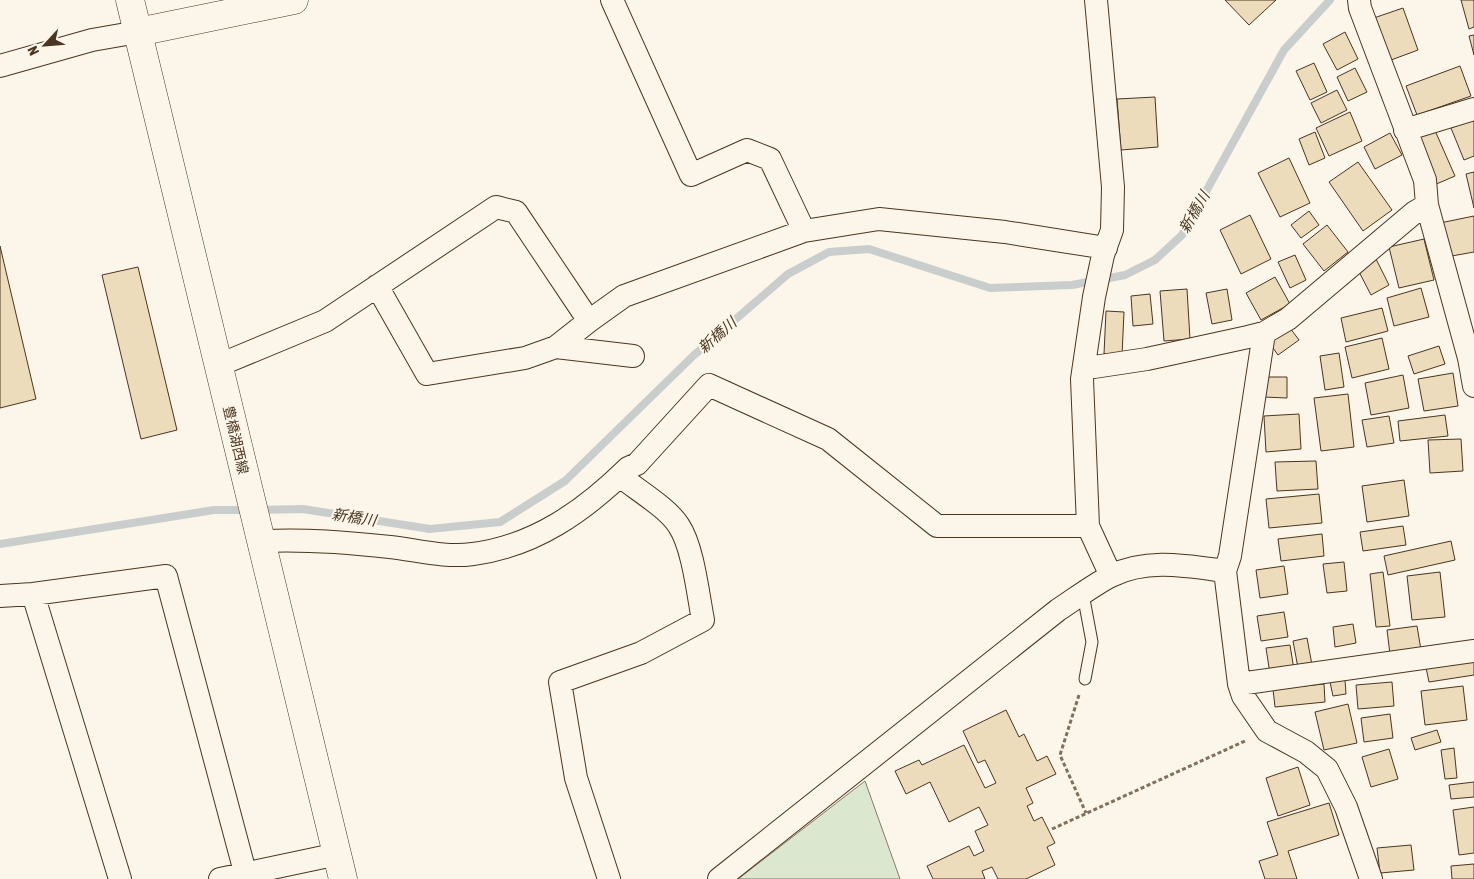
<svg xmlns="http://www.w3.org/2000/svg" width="1474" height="879" font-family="'Asap Condensed','Noto Sans JP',sans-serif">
<rect width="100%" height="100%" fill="#fbf6e9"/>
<path fill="#dce7d0" stroke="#887966" d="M865,781L900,879H738Z"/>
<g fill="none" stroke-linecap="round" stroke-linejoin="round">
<path stroke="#c9cecd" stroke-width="8" d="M259,510L303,509L430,529L500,522L565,481L693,356L788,274L829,252L869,249L990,288L1072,285L1125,275L1155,260L1182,235L1284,50L1330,0
M0,544L214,510H248"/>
</g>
<path fill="#ecdcbc" stroke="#4a3520" d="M1225,0H1276L1249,25Z
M1461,0H1474V27L1469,29Z
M1403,8L1418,50L1383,63L1368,20Z
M1345,32L1358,59L1337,70L1323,44Z
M1474,35V55L1469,36Z
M1314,63L1327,92L1310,100L1296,71Z
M1460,66L1471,96L1417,115L1406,86Z
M1355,68L1367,92L1348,101L1337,77Z
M1337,90L1347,110L1321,123L1311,103Z
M1155,97L1158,147L1121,150L1117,99Z
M1350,112L1362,141L1329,156L1316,128Z
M1474,119V156L1464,160L1451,128Z
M1433,126L1455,176L1434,185L1412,135Z
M1315,132L1325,158L1309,165L1299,139Z
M1390,133L1402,155L1375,169L1364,147Z
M1289,158L1310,203L1280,217L1258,173Z
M1358,162L1392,210L1363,231L1329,182Z
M1474,172V208L1466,174Z
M1309,211L1319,225L1301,238L1291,225Z
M1250,215L1271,259L1241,274L1220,230Z
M1474,216V252L1446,257L1440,223Z
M1327,225L1348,252L1324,271L1303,244Z
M1424,239L1434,280L1399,288L1389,247Z
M0,246L36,399L0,408Z
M1295,255L1306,280L1290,288L1278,262Z
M1375,257L1389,285L1371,295L1356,266Z
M138,267L177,430L141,439L102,275Z
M1275,277L1290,304L1261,320L1246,293Z
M1421,288L1429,317L1394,326L1387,298Z
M1187,289L1190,339L1164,341L1160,291Z
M1227,289L1232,320L1212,324L1206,293Z
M1150,294L1153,324L1133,326L1131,296Z
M1382,308L1388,331L1346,342L1341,318Z
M1106,311L1124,312L1122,355L1104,354Z
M1287,324L1299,340L1278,355L1266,338Z
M1382,338L1389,369L1352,378L1345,347Z
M1439,346L1445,364L1414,374L1408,356Z
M1339,353L1344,387L1325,390L1320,356Z
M1453,373L1458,406L1424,411L1418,379Z
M1403,375L1409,408L1371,415L1365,383Z
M1264,377H1287V398L1263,397Z
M1348,394L1354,447L1321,451L1314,398Z
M1299,414L1301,449L1266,452L1264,416Z
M1445,415L1448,436L1400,441L1398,421Z
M1389,416L1394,443L1367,447L1362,420Z
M1461,439L1463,471L1430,473L1428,440Z
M1316,461L1318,489L1277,491L1275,462Z
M1404,480L1409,516L1367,522L1362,486Z
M1319,494L1322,523L1269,528L1266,499Z
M1403,526L1406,545L1363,551L1360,532Z
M1322,534L1324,556L1281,561L1278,539Z
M1451,541L1455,560L1388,575L1384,556Z
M1344,562L1347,591L1327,593L1323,564Z
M1284,566L1288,594L1260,598L1256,570Z
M1383,572L1390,626L1376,627L1370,574Z
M1440,572L1445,617L1412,620L1407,576Z
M1284,612L1288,637L1261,641L1257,616Z
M1353,624L1356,643L1335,647L1333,627Z
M1417,626L1421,650L1390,654L1387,630Z
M1307,638L1312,665L1298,668L1293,641Z
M1290,645L1294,670L1270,674L1266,648Z
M1474,655V675L1429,682L1425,663Z
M1345,680L1346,694L1333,696L1330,682Z
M1392,682L1394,706L1358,709L1356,685Z
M1324,684L1325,702L1275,707L1273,689Z
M1463,686L1467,720L1425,725L1421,691Z
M1348,704L1357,743L1324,750L1315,712Z
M1006,710L1019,737L1024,734L1037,761L1047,756L1056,774L1026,788L1033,803L1027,806L1034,821L1042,817L1055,843L1047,847L1055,865L1026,879H998L992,867L982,871L985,879H933L927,866L969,846L974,856L984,851L975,831L988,825L979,807L949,822L930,782L906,794L895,771L919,760L922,765L964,745L985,788L996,783L985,760L978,763L963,731Z
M1390,714L1393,738L1364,742L1361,718Z
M1437,730L1441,742L1415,750L1411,738Z
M1454,748L1457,778L1445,779L1441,750Z
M1389,749L1398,779L1371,787L1362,757Z
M1298,767L1310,805L1278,816L1266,778Z
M1474,782V797L1451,799L1449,785Z
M1329,803L1339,835L1288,851L1297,879H1265L1259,861L1278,855L1267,822Z
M1474,807V853L1459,855L1453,810Z
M1411,845L1414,870L1380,873L1377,848Z
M1474,864V879H1452L1451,866Z"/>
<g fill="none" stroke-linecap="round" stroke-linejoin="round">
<defs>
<path id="lane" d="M1083,594L1092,642L1085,679"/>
<path id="street" d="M612,0L691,175L747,150L770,159L804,231
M1096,0L1113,187L1112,230L1103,255L1094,297L1082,379L1088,526L1111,576
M1359,0L1360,8L1425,180L1427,205L1469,358L1474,386
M0,66L92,40L138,32
M1405,130L1474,109
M377,286L427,374L525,358L556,347L589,321
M556,347L633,356
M219,365L325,321L496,207L516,212L589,321L624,296L804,231L879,219L1005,232L1106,248
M1084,366L1094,367L1147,359L1248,337L1264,333L1288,319L1415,212L1427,205
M262,541C307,539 345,542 390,547C417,550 445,558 473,554C535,546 584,511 628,468L637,464L709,385L828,439L937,526H1088
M1225,571L1230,556L1264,333
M33,594L120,879
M0,596L33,594L166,576L245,872
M1239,684L1474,651
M220,879L338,854
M609,879L576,778L560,682L641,653L703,620C698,594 693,547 679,526C668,508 637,490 620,476
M719,879L1058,610C1075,599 1093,585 1111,576C1147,558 1187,566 1225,571L1239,684L1243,696L1267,731L1306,752L1327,769L1346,807L1371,879"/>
<path id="secondary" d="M138,32L294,0"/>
<path id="primary" d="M130,0L343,879"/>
</defs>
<use href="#lane" stroke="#4a3520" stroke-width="13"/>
<use href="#street" stroke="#4a3520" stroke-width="24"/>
<use href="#secondary" stroke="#4a3520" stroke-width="29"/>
<use href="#primary" stroke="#4a3520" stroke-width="29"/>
<path stroke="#7f6f5c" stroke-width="3" stroke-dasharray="4 2.5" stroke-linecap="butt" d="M1079,695L1060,755L1086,813
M1052,829L1245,741"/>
<use href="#lane" stroke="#fbf6e9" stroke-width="11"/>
<use href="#street" stroke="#fbf6e9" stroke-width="22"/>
<use href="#secondary" stroke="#fbf6e9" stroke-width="28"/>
<use href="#primary" stroke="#fbf6e9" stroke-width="28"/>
</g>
<g text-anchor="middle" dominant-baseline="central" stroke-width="4" stroke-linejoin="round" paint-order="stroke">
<g font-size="14" fill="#4a3520" stroke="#fbf6e9">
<text transform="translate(236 440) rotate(77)">豊橋湖西線</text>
</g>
<g font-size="15" font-style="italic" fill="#4a3520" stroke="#fbf6e9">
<text transform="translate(1194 212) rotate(-60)">新橋川</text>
<text transform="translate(717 335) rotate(-41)">新橋川</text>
<text transform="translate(354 517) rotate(9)">新橋川</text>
</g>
</g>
<g transform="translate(45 45) rotate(244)" stroke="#fbf6e9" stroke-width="4" paint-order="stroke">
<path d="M0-4L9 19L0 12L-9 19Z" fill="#4a3520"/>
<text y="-8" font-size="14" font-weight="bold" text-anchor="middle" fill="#4a3520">N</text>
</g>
</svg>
